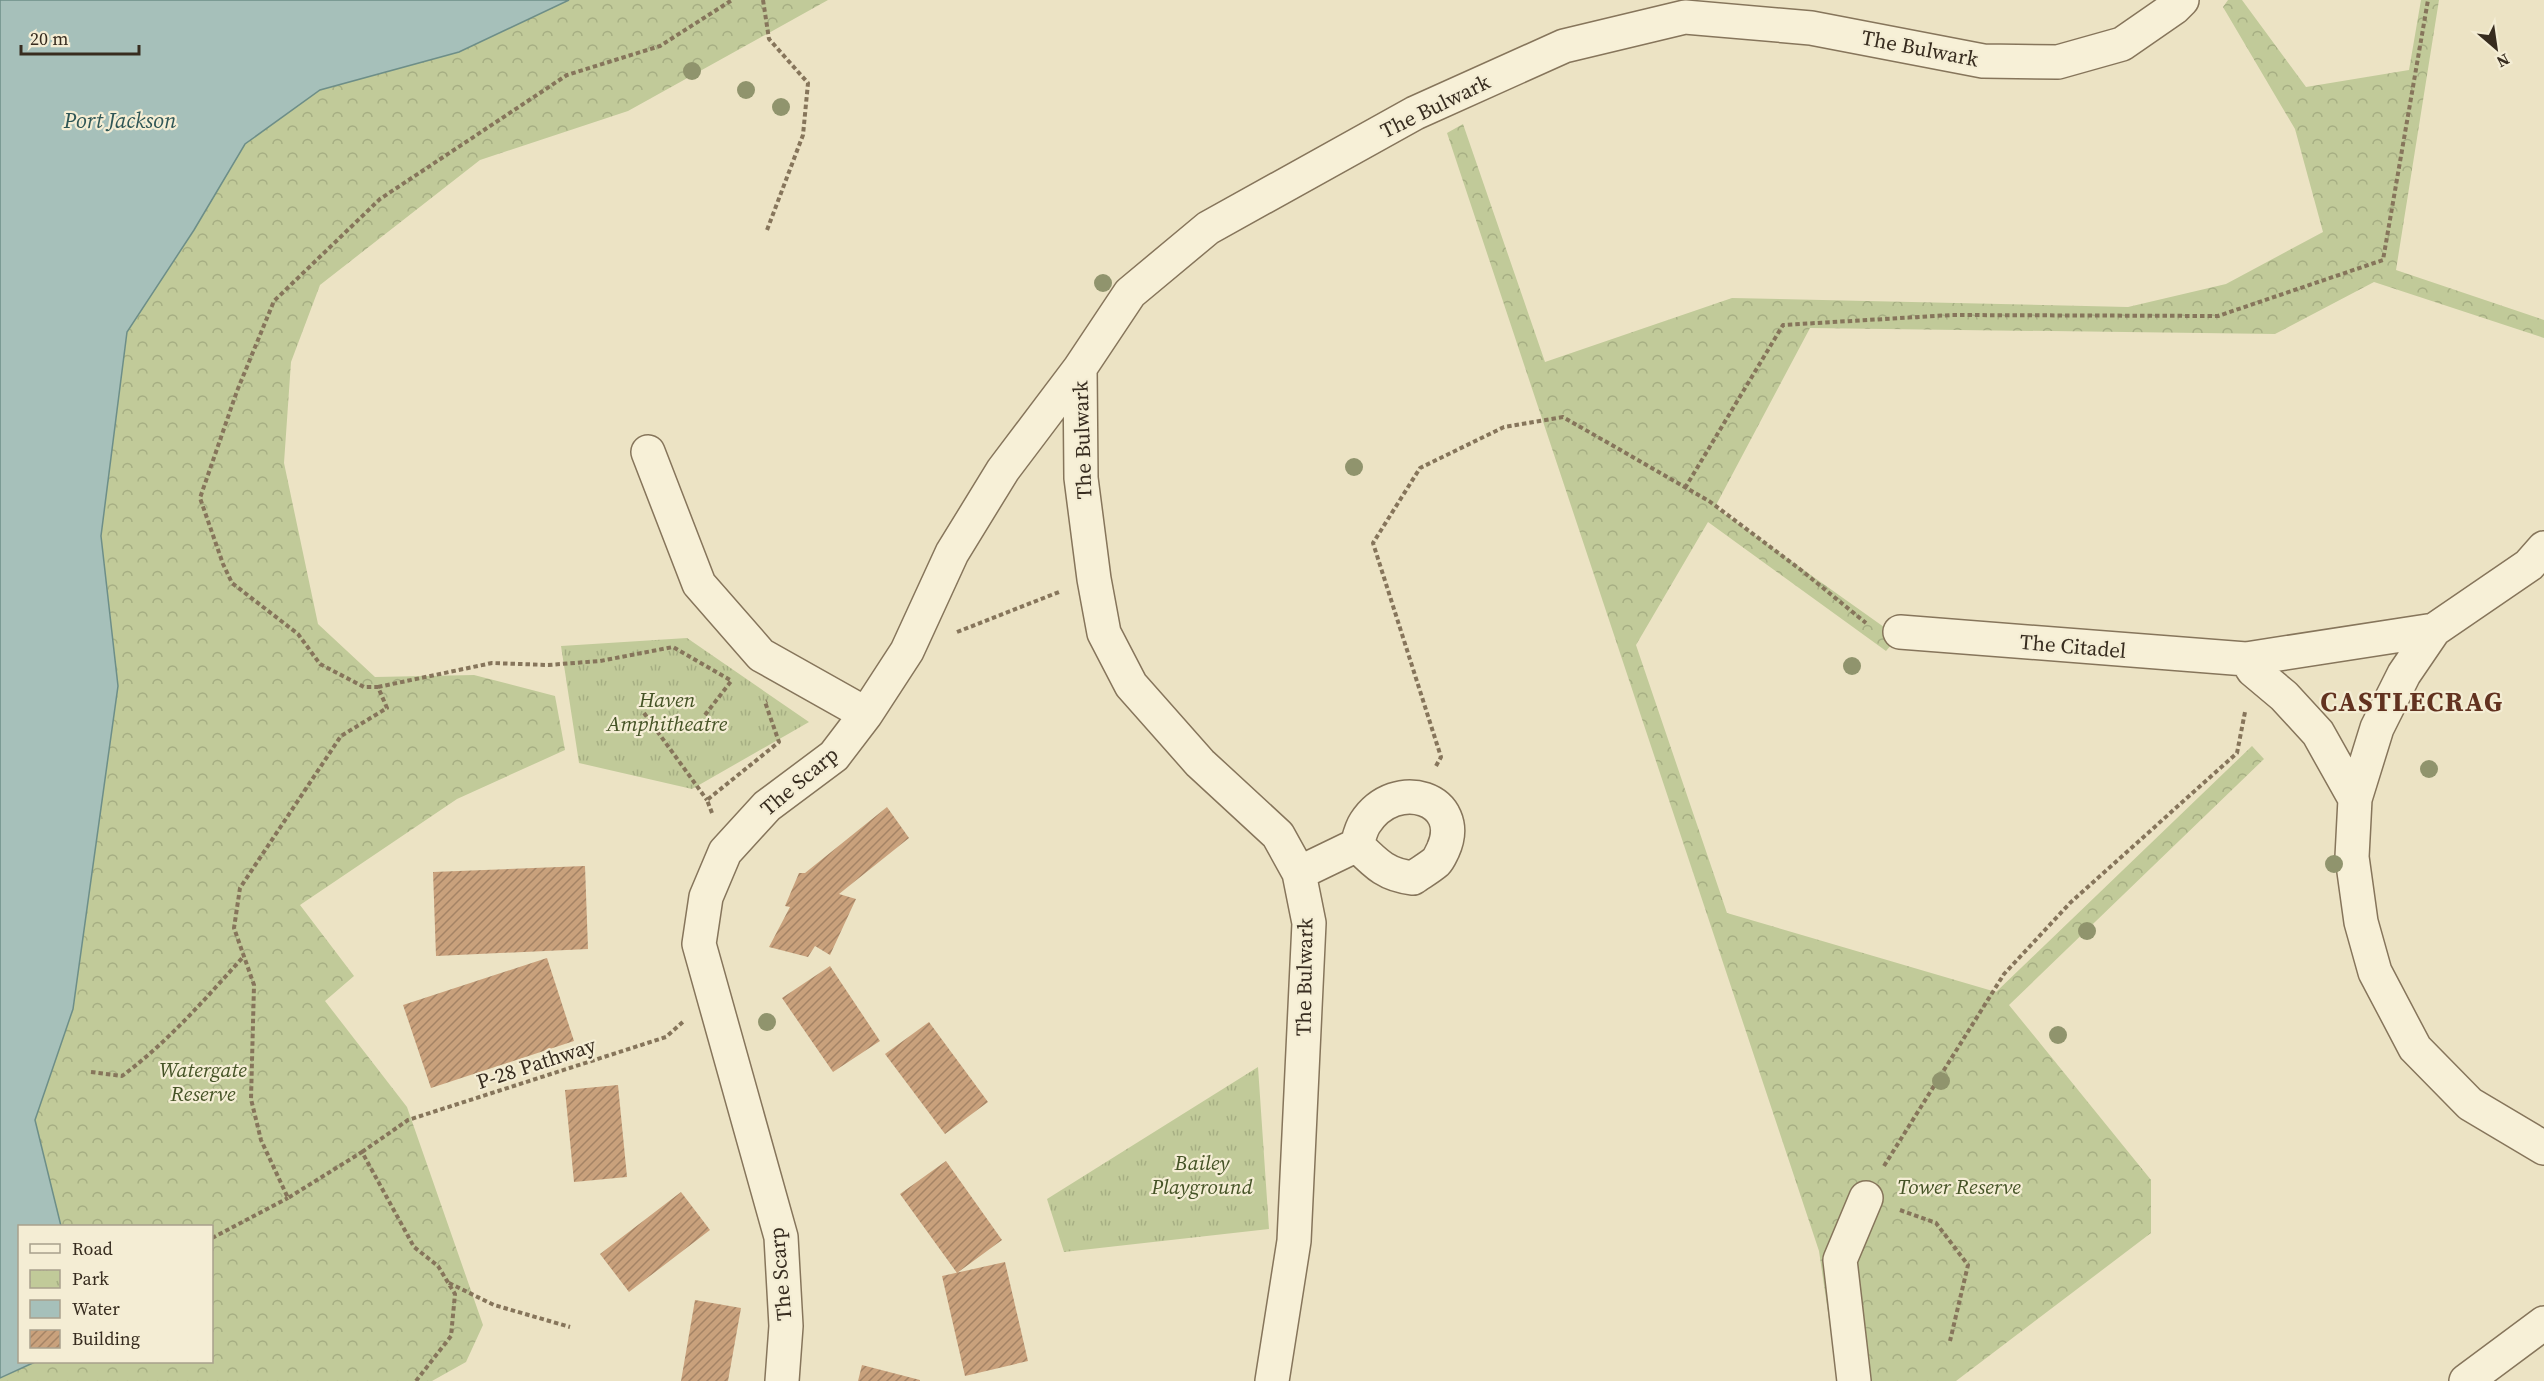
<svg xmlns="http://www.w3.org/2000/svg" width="2544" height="1381" font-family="'Source Serif 4',serif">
<defs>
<pattern id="forest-crowns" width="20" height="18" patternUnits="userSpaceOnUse" patternTransform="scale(1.5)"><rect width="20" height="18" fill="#c1ca99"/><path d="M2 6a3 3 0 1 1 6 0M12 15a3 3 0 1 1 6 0" fill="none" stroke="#a6ae83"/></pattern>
<pattern id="park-tufts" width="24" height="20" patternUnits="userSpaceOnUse" patternTransform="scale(1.5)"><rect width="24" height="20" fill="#c1ca99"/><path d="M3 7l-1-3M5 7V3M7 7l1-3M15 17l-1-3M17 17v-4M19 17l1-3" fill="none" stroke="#a6ae83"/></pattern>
<pattern id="building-hatch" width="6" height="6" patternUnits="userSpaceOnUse" patternTransform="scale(1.5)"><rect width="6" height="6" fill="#c9a17c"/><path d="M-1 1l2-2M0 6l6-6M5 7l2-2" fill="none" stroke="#a48365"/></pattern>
</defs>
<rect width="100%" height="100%" fill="#ece3c4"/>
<path fill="url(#forest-crowns)" d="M569,0H828L628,111L480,160L320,285L291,362L284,463L318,624L375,677L474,675L555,696L565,750L457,799L300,905L354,976L325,1001L407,1107L483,1325L466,1362L432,1381H0V1378L35,1362H212V1226H61L35,1120L73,1009L118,686L101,536L127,332L194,230L244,144L320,90L459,52Z
M2228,0H2242L2306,87L2409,70L2421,0H2439L2396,270L2544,320V338L2374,282L2275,334L1810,328L1715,507L1898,637L1886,651L1708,522L1636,645L1727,913L1996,992L2252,746L2264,759L2009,1005L2151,1180V1233L1956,1381H1838L1819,1251L1447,133L1463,124L1545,362L1732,298L2128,307L2226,284L2323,232L2295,129L2223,7Z"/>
<path fill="url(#park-tufts)" d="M687,638L809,722L692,789L579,763L561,646Z
M1258,1067L1269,1229L1064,1252L1047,1199Z"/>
<path fill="#a6c0ba" stroke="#6d8e88" stroke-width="1.5" d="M0,0H569L459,52L320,90L245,144L194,230L127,332L101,536L118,686L73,1009L35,1120L61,1226H20V1362H35L0,1378Z"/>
<path fill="url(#building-hatch)" d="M887,807L909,838L839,894L856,899L830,955L815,946L808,957L769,947L790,907L785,906L799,873H805Z
M585,866L588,949L436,956L433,872Z
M547,958L574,1041L431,1088L403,1005Z
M830,966L880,1041L833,1072L782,998Z
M929,1022L988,1102L945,1134L885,1054Z
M618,1085L627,1177L574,1182L565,1090Z
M946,1161L1002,1240L957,1273L900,1194Z
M681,1192L710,1230L629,1292L600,1254Z
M1005,1262L1028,1361L965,1376L942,1276Z
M695,1300L741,1308L728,1381H681Z
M862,1365L920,1380V1381H858Z"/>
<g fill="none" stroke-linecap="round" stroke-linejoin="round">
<defs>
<path id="minor" d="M648,452L699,584L761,655L866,714
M1900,632L2246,659L2253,670L2284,696L2318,733L2355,799L2352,857L2361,922L2375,972L2415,1048L2470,1104L2544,1148
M2246,659L2434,630
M2355,799L2377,728L2404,674L2434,630L2529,565L2544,548
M1299,873L1357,845C1359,838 1361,829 1365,823C1396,775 1466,799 1443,850C1441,854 1439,859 1436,862C1429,868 1420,873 1413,878C1386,875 1376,864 1357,845
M782,1381L786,1326L781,1237L699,944L706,897L725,852L767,806L834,756L866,714L907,651L952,553L1003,470L1080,368
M1272,1381L1294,1241L1309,923L1299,873L1278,835L1200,763L1131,685L1104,633L1094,579L1081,478L1080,368L1130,293L1208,228L1415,113L1564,46L1685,17L1811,28L1983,61L2058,62L2122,44L2174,8L2182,0
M1854,1381L1840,1260L1866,1198
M2466,1381L2544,1323"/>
</defs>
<use href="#minor" stroke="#86755b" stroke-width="36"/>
<path stroke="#86755b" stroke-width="4" stroke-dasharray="4.5 3" stroke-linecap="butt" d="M763,0L769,39L808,83L803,135L767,230
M1685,488L1783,325L1952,315L2218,316L2383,260L2428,0
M957,632L1059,592
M378,687L492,663L548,665L600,661L673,647L732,681
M644,713L707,800
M705,715L732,680
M1436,766L1441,757L1373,543L1420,468L1504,427L1563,417L1709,501L1801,570L1866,623
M712,813L707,800L779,742L765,702L767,701
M91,1072L122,1076C168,1042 206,998 244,956
M362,1152L408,1120L666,1037L684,1021
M1884,1166L2004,974L2070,903L2237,753L2245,712
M1900,1210L1936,1223L1968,1265L1950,1341
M212,1238L288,1198
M449,1283L494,1305L570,1327
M416,1381L451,1336L455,1294L438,1266L414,1247L362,1152L288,1198L261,1140L251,1099L254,985L234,928L240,888L341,736L387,708L378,687H364L320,664L298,634L232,583L223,564L200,498L237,391L274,301L380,199L567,75L660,46L732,0"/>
<use href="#minor" stroke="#f7f0d7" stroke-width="33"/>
</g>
<g fill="#90946d">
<circle cx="692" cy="71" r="9"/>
<circle cx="746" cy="90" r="9"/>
<circle cx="781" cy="107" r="9"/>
<circle cx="1103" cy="283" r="9"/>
<circle cx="1354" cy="467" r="9"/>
<circle cx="1852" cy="666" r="9"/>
<circle cx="2429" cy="769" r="9"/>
<circle cx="2334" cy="864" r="9"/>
<circle cx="2087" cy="931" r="9"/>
<circle cx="767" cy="1022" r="9"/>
<circle cx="2058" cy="1035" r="9"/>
<circle cx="1941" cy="1081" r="9"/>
</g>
<g text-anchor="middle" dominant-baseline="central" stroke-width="4.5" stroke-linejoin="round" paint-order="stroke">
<g font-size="21" fill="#372c1f" stroke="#f4edd4">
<text transform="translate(1920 48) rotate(11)">The Bulwark</text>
<text transform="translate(1435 106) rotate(-26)">The Bulwark</text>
<text transform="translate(1082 440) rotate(-92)">The Bulwark</text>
<text transform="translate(2073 646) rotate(5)">The Citadel</text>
<text transform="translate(799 781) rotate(-40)">The Scarp</text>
<text transform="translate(1304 977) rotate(-89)">The Bulwark</text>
<text transform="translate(536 1063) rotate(-18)">P-28 Pathway</text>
<text transform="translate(780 1274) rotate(-95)">The Scarp</text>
</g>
<g font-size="21" font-style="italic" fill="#455326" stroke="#f4edd4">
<text x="667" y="699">Haven<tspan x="667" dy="24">Amphitheatre</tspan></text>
<text x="203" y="1069">Watergate<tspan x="203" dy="24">Reserve</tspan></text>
<text x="1202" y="1162">Bailey<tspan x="1202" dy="24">Playground</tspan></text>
<text x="1959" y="1186">Tower Reserve</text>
</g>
<g font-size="22" font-style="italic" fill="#2f5656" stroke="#f4edd4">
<text x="120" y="120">Port Jackson</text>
</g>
<g font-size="27" font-weight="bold" letter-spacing="1.5" fill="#623220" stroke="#f4edd4">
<text x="2412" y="701">CASTLECRAG</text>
</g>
</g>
<rect x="18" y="1225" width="195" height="138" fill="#f4edd4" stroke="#a8a08c" stroke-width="1.5"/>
<rect x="30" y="1244" width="30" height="9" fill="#f7f0d7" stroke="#a8a08c" stroke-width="1.5"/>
<text x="72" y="1255" font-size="18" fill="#372c1f">Road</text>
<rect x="30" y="1270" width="30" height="18" fill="url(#park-tufts)" stroke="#a8a08c" stroke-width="1.5"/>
<text x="72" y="1285" font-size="18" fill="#372c1f">Park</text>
<rect x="30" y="1300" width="30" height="18" fill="#a6c0ba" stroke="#a8a08c" stroke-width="1.5"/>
<text x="72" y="1315" font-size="18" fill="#372c1f">Water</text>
<rect x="30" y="1330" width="30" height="18" fill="url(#building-hatch)" stroke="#a8a08c" stroke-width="1.5"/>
<text x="72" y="1345" font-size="18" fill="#372c1f">Building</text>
<g transform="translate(2496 48) rotate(151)" stroke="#f4edd4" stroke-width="4.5" paint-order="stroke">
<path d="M0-4.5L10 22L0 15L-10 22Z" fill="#372c1f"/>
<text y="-9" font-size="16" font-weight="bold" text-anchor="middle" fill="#372c1f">N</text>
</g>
<path d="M21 45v9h118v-9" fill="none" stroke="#372c1f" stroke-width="3"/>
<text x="30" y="45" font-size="18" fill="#372c1f" stroke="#f4edd4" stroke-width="4.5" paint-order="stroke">20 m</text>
</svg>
